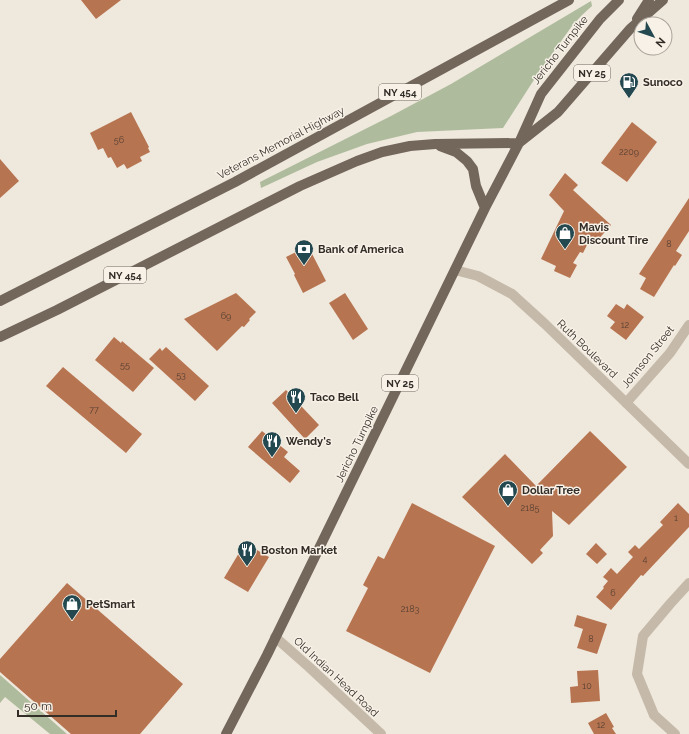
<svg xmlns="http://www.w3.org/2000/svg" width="689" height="734" font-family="Raleway,sans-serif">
<rect width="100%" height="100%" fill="#efe8dc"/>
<path fill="#aebc9d" d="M591,1L592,6L582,15L572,26L539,72L503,128L417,132L367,144L317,162L261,188L260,182L391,116L451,84Z
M0,675L67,734H50L5,697L0,703Z"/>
<path fill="#b77451" d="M81,0H121L96,19Z
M131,112L149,147L148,148L150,152L140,157L142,161L127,169L124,164L117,168L111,157L108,158L103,148L98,150L90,133Z
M632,122L657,142L627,182L601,163Z
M0,159L19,181L0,198Z
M565,173L578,185L573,190L611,225L596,242L591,237L583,253L580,252L573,263L577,265L570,278L554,271L556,266L541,259L564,211L549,195Z
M689,198V231L676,251L682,255L675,266L674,265L654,297L640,289L646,278L639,274Z
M308,246L326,281L303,293L294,275L295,274L286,257Z
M236,293L256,312L249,319L250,320L244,327L242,326L217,351L184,319Z
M345,293L368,329L353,340L329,303Z
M616,304L624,309L627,304L644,317L626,340L610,328L615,322L607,316Z
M114,337L121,343L122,341L154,368L133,392L95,360Z
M166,347L209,386L195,401L149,359L160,348L162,351Z
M63,367L142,434L126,453L46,386Z
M286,390L319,425L305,439L272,403Z
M262,431L288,452L284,457L300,471L290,483L248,447Z
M590,431L627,467L569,525L552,511L553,536L540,550L543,553L532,564L462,497L505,454L536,486Z
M412,503L495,546L430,673L346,631L368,588L363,585L378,556L384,559Z
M678,503L689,514V527L643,576L641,575L611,610L596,597L604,588L603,587L608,581L603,577L611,568L617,574L633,557L628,552L635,545L639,549L663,525L660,522Z
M245,543L269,557L248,592L224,578Z
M596,543L607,554L597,564L586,554Z
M67,583L183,684L140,734H71L0,672V659Z
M577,615L607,624L597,654L577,648L583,629L574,626Z
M598,670L600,701L571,703L570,687L578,686L577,671Z
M606,713L614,727L612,728L616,734H594L588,723Z"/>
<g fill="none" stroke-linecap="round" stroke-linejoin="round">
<path stroke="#c5b9a9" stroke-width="10" d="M455,270L478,276L512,294L545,324L689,464
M626,403L670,353L689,325
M675,734L654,715L637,674L643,636L670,604L689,583"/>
<path stroke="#c5b9a9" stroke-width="10" d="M275,637L309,667L381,734"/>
<path stroke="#73665b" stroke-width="10" d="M637,19L649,0
M520,142L558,112L630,29L663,0
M440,146L456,152L467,161L473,169L476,186L485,208
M0,301L235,182L569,0
M0,337L57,310L300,186L357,161L382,152L410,146L435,144L519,143
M226,734L267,655L485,208L519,143L541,94L600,19L619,0"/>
</g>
<defs>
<symbol id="fuel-pin" viewBox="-11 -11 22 30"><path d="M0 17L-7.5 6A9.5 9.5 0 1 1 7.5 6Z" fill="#234850" stroke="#f7f1e7"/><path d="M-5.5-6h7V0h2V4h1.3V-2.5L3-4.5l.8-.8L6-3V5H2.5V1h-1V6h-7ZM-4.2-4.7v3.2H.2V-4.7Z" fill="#fff"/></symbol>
<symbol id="shop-pin" viewBox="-11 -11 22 30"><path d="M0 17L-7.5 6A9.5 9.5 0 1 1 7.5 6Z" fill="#234850" stroke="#f7f1e7"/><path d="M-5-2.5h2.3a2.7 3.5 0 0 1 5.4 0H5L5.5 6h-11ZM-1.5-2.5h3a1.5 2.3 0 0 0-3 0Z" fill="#fff"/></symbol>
<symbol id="bank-pin" viewBox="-11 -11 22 30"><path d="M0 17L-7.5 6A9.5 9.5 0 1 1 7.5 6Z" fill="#234850" stroke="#f7f1e7"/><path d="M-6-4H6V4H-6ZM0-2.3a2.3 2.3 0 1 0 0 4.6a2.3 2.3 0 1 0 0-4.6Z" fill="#fff"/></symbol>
<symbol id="restaurant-pin" viewBox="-11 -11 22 30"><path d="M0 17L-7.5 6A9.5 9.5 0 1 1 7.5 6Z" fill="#234850" stroke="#f7f1e7"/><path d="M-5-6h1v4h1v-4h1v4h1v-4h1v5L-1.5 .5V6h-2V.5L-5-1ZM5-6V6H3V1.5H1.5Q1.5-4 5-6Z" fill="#fff"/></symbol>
</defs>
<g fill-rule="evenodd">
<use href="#fuel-pin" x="618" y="71" width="22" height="30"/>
<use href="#shop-pin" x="554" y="222" width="22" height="30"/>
<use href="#bank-pin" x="293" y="238" width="22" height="30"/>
<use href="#restaurant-pin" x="285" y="386" width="22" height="30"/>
<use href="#restaurant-pin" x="261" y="430" width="22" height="30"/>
<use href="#shop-pin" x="497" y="479" width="22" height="30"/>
<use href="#restaurant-pin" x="236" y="539" width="22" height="30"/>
<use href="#shop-pin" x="61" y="593" width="22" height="30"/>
</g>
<g text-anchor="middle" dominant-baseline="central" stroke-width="3" stroke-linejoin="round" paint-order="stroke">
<g font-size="9" fill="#543f32">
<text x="119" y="140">56</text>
<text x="629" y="152">2209</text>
<text x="669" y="244">8</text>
<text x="226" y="316">69</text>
<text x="625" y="325">12</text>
<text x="125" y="365">55</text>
<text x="181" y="375">53</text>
<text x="94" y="410">77</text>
<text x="530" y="508">2185</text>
<text x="676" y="518">1</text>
<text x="645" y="559">4</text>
<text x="613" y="593">6</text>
<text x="410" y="609">2183</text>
<text x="591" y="639">8</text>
<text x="587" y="686">10</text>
<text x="601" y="725">12</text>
</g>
<g fill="#f7f1e7" stroke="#6e6861" stroke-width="1">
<rect x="574" y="65" width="36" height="16" rx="3"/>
<rect x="379" y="84" width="42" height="16" rx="3"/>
<rect x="104" y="267" width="42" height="16" rx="3"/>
<rect x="382" y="375" width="36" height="16" rx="3"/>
</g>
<g font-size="10" font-weight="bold" fill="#332d28">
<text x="592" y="73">NY 25</text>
<text x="400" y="92">NY 454</text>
<text x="125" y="275">NY 454</text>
<text x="400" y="383">NY 25</text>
</g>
<g font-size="11" fill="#332d28" stroke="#f7f1e7">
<text transform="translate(560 50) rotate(-52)">Jericho Turnpike</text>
<text transform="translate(281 143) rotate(-28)">Veterans Memorial Highway</text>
<text transform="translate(587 349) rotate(44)">Ruth Boulevard</text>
<text transform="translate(648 357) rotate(-51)">Johnson Street</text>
<text transform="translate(357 444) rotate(-64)">Jericho Turnpike</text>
<text transform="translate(336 677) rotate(43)">Old Indian Head Road</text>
</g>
<g font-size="11" font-weight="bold" fill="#332d28" stroke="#f7f1e7" text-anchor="start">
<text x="643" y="82">Sunoco</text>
<text x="579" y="227">Mavis<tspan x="579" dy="13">Discount Tire</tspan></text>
<text x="318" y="249">Bank of America</text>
<text x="310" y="397">Taco Bell</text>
<text x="286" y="441">Wendy's</text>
<text x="522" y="490">Dollar Tree</text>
<text x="261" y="550">Boston Market</text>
<text x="86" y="604">PetSmart</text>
</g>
</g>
<g transform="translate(653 36) rotate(130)"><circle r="19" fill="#f7f1e7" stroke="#a9a39b"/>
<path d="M0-3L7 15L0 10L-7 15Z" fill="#234850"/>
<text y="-6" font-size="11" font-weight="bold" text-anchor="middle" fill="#332d28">N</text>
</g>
<path d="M18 710v6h98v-6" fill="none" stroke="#332d28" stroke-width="2"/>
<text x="24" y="710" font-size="12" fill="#332d28" stroke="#f7f1e7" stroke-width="3" paint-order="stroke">50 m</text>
</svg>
